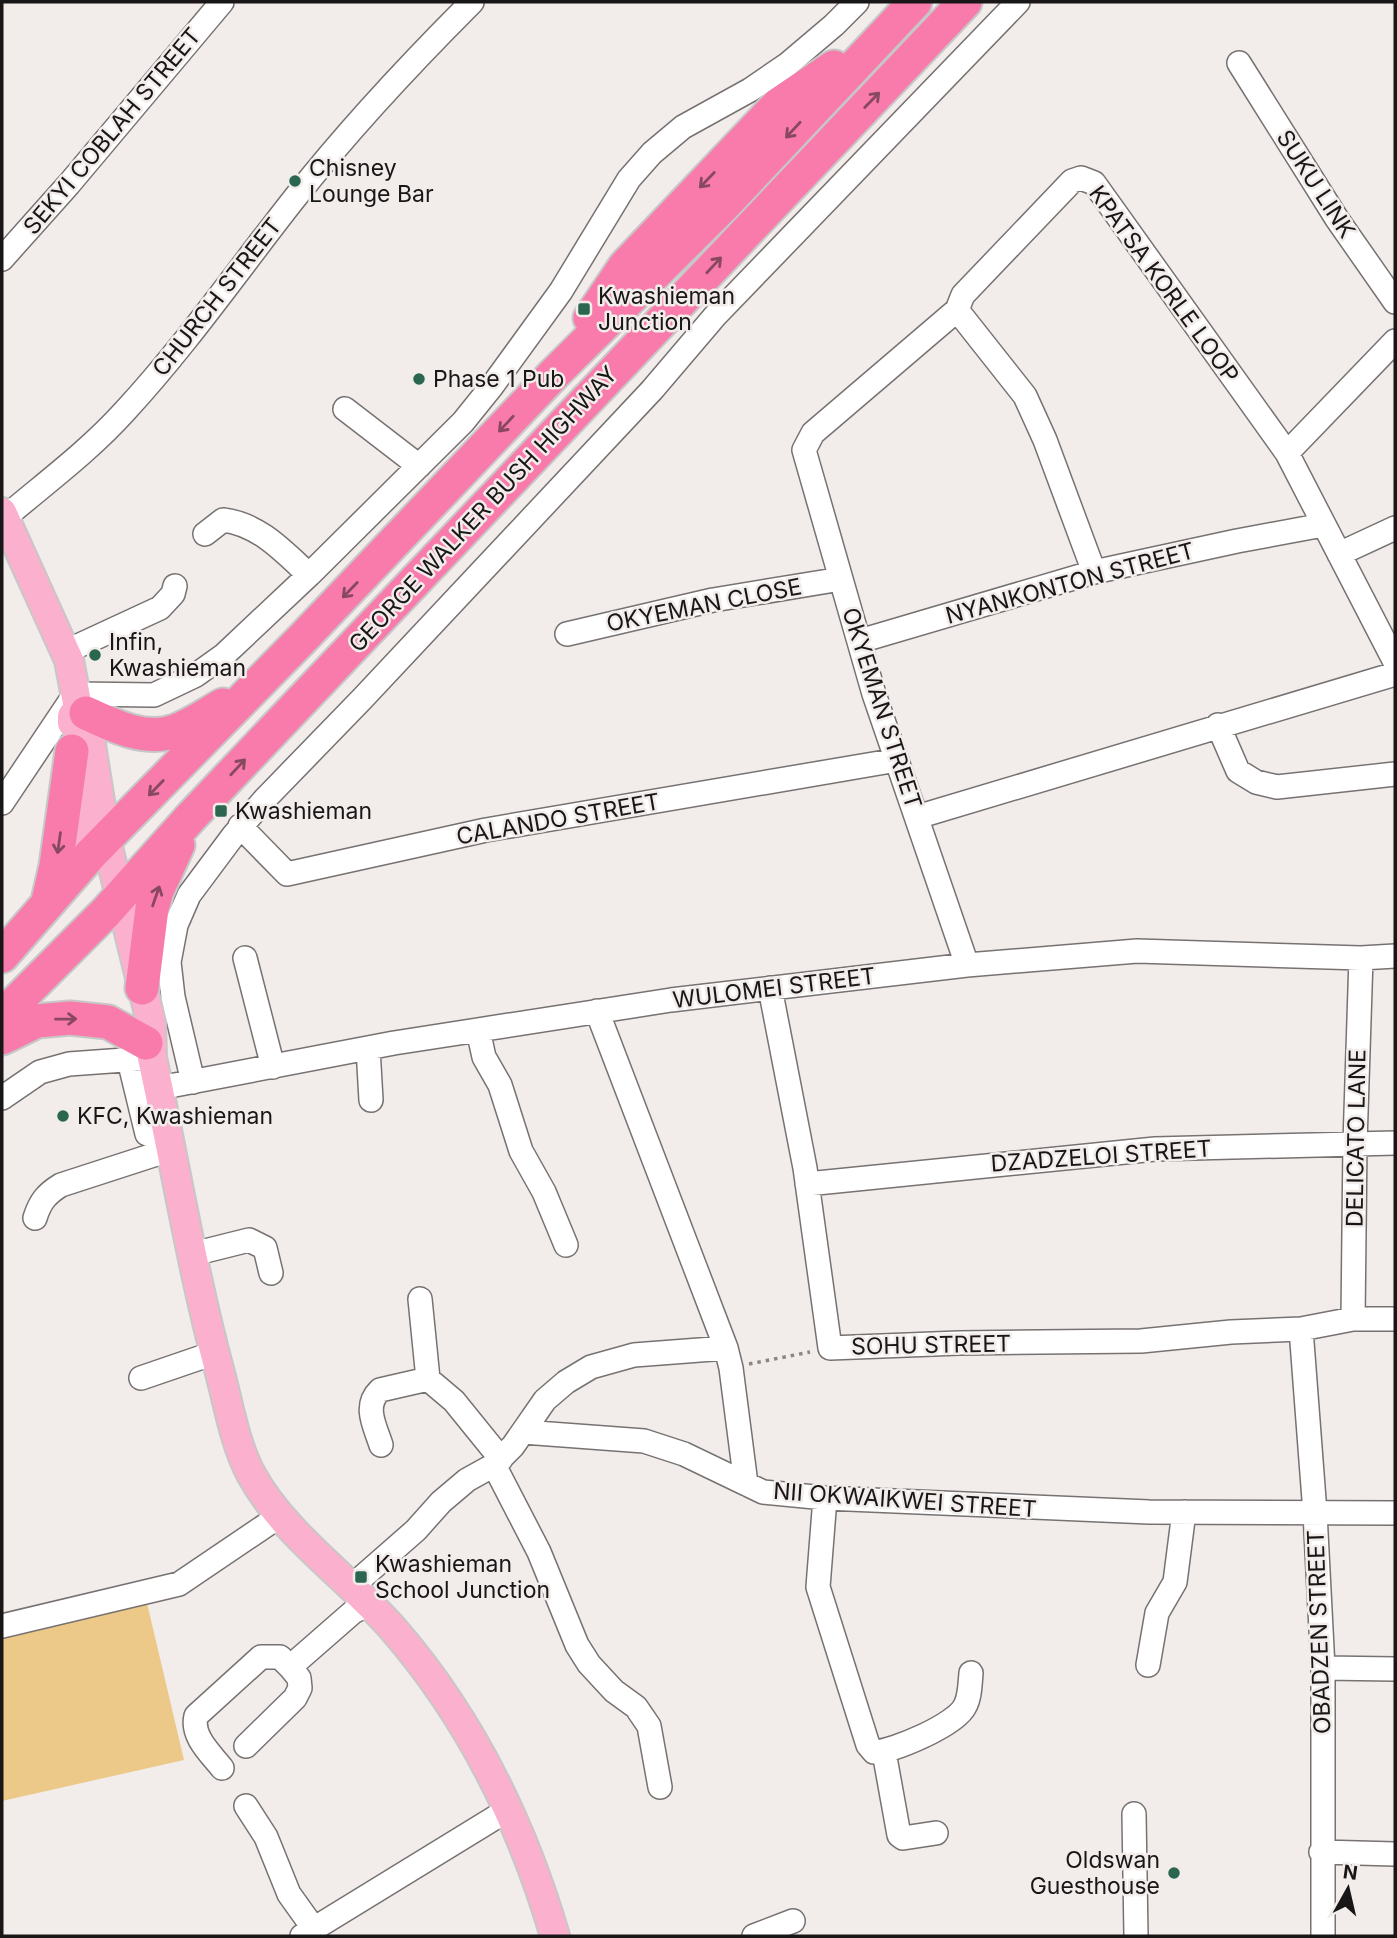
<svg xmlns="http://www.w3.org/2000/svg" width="1397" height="1938" font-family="Inter,sans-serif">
<rect width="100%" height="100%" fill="#f2eceb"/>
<path fill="#ecc989" d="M147,1603L184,1760L2,1801V1636Z"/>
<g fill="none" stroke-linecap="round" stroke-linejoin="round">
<defs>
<path id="minor" d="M1239,63L1337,219L1395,302
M2,259L69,184L222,2
M957,310L1025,396L1045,440L1094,572
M345,409L419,466
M1287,453L1395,341
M2,520C44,484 88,452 125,411C186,345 238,270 294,199C349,129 409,65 472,2
M205,534L223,520C259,524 284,552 309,575
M1339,554L1395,528
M567,634L713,600L841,579
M860,641L1094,572L1237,541L1323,525
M65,652L160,608L173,594L175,586
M1218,725L1238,771L1256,782L1277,787L1395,774
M2,803L75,694L154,695L196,675L224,655L309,575L463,422L492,386L561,291L629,179L652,153L683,127L750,90L788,64L834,25L857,2
M917,817L1395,674
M240,826L287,874L486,830L897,760
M245,958L273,1067
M967,965L874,694L804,450L813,433L957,310L963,295L1072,181L1081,178L1094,183L1287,453L1395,662
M770,988L805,1168L830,1348L959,1343L1141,1341L1231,1332L1301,1329L1353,1319H1395
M597,1011L726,1348L731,1368L746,1484
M478,1030L484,1057L500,1085L521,1151L544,1192L566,1245
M368,1048L371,1100
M129,1060L147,1134L167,1129
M193,1082L173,997L169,962L176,925L189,895L233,836L265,799L362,699L652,390L715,316L1018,2
M159,1088L394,1043L671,1000L967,965L1137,951L1361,958L1395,956
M2,1098L40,1072L69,1064L152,1058
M807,1184L1155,1149L1395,1143
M35,1218C40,1202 46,1194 61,1185L172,1149
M193,1254L249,1240L265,1248L271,1273
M420,1299L428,1379
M1353,1319L1355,1143L1361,958
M1301,1329L1315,1513L1323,1668V1936
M141,1378L214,1353
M428,1379L454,1401L501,1459
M523,1432L644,1441L684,1454L763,1492L825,1498L1149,1512L1395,1513
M381,1445C375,1426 363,1406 380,1390L428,1379
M494,1465L539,1552L577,1645L589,1664L614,1691L636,1707L649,1726L660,1787
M825,1498L818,1587L868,1745L874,1752C894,1751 956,1725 965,1706C970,1697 970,1684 971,1673
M351,1587L416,1530L441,1502L467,1480L494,1465L513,1446L545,1400L566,1382L591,1367L634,1355L726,1348
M2,1626L179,1584L281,1515
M1148,1665L1157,1613L1175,1582L1184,1512
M1323,1668L1395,1669
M246,1746L295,1698L300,1688L299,1678L290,1667L353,1612L368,1604
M884,1752L899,1835L903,1838L936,1833
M222,1768C210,1753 191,1736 196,1716L261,1657H280L290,1667
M246,1806L266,1837L289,1894L314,1929
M1134,1814L1136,1936
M1321,1852L1395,1854
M302,1936L509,1809
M754,1936L793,1921"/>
<path id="major" d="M2,512L69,660L78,708L72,716V723
M78,708L86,713L106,839L151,1022L152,1058C175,1163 192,1270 220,1373C229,1407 235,1444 251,1474C284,1535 349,1578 394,1630C471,1719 522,1824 555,1936
M75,774L91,857"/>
<path id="highway" d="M590,318L625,266L778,105L834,67
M86,713C112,725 145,742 175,731C192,725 207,714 223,705
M48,901L56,866L72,751
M2,956L91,854L303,638L553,375L727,202L915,2
M142,988L152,908L157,891L178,845
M2,1016L106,912L191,817L965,2
M2,1038L37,1021L70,1018L108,1022L146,1043"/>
</defs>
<use href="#minor" stroke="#777271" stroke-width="26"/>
<use href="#major" stroke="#c8c7c7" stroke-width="32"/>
<use href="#highway" stroke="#c8c7c7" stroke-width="37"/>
<path stroke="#8a8685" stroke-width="3.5" stroke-dasharray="3.5 5" stroke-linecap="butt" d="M749,1364L810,1352"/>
<use href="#minor" stroke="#fff" stroke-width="23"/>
<use href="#major" stroke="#fbb0cd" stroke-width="28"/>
<use href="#highway" stroke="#f87bab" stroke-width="33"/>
</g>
<defs><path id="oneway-shaft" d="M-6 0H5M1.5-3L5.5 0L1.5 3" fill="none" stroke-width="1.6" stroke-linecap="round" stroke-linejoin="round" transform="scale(1.75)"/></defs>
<g stroke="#884860">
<use href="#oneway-shaft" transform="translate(872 100) rotate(-46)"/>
<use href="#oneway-shaft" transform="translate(793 130) rotate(133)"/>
<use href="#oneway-shaft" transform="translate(707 180) rotate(134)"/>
<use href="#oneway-shaft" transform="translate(714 265) rotate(-47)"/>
<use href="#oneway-shaft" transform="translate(506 424) rotate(133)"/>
<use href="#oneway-shaft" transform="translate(350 590) rotate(134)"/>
<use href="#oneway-shaft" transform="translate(238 767) rotate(-47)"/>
<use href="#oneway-shaft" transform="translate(156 788) rotate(134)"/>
<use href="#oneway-shaft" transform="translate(59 843) rotate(98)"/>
<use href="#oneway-shaft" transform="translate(156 896) rotate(-71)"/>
<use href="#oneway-shaft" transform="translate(66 1019) rotate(-1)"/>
</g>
<g fill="#2a6650" stroke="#f2eceb" stroke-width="2.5">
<circle cx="295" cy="181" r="7"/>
<rect x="577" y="302" width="14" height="14" rx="3.5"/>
<circle cx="419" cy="379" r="7"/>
<circle cx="95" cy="655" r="7"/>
<rect x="214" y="804" width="14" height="14" rx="3.5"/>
<circle cx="63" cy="1116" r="7"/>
<rect x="354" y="1570" width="14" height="14" rx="3.5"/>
<circle cx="1174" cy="1873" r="7"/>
</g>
<g text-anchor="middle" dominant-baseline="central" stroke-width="5" stroke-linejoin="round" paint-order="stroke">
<g font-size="23" fill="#181616" stroke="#f2eceb">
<text transform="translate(112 131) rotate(-50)">SEKYI COBLAH STREET</text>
<text transform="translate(1316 184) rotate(57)">SUKU LINK</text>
<text transform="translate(1164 284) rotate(54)">KPATSA KORLE LOOP</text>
<text transform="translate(217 297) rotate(-52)">CHURCH STREET</text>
<text transform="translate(483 509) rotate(-47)">GEORGE WALKER BUSH HIGHWAY</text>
<text transform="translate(1070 583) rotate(-15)">NYANKONTON STREET</text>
<text transform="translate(704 605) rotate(-11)">OKYEMAN CLOSE</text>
<text transform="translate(882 708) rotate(72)">OKYEMAN STREET</text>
<text transform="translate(558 819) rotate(-10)">CALANDO STREET</text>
<text transform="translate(774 988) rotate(-7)">WULOMEI STREET</text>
<text transform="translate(1356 1138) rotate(-89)">DELICATO LANE</text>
<text transform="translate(1101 1156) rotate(-4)">DZADZELOI STREET</text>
<text transform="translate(931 1345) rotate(-1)">SOHU STREET</text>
<text transform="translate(905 1500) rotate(4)">NII OKWAIKWEI STREET</text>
<text transform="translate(1319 1632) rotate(-92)">OBADZEN STREET</text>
</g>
<g font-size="23" fill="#181616" stroke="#f2eceb" text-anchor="start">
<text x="309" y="168">Chisney<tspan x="309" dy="26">Lounge Bar</tspan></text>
<text x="598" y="296">Kwashieman<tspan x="598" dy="26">Junction</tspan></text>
<text x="433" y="379">Phase 1 Pub</text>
<text x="109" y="642">Infin,<tspan x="109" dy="26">Kwashieman</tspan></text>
<text x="235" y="811">Kwashieman</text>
<text x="77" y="1116">KFC, Kwashieman</text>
<text x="375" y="1564">Kwashieman<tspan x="375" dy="26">School Junction</tspan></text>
<text x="1160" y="1860" text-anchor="end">Oldswan<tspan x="1160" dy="26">Guesthouse</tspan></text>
</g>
</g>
<rect width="1397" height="1938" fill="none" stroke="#181616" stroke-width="7"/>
<g transform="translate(1348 1889) rotate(8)" stroke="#f2eceb" stroke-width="5" paint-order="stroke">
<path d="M0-5L12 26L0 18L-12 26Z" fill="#181616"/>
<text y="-10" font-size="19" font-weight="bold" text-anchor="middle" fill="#181616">N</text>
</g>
</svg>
